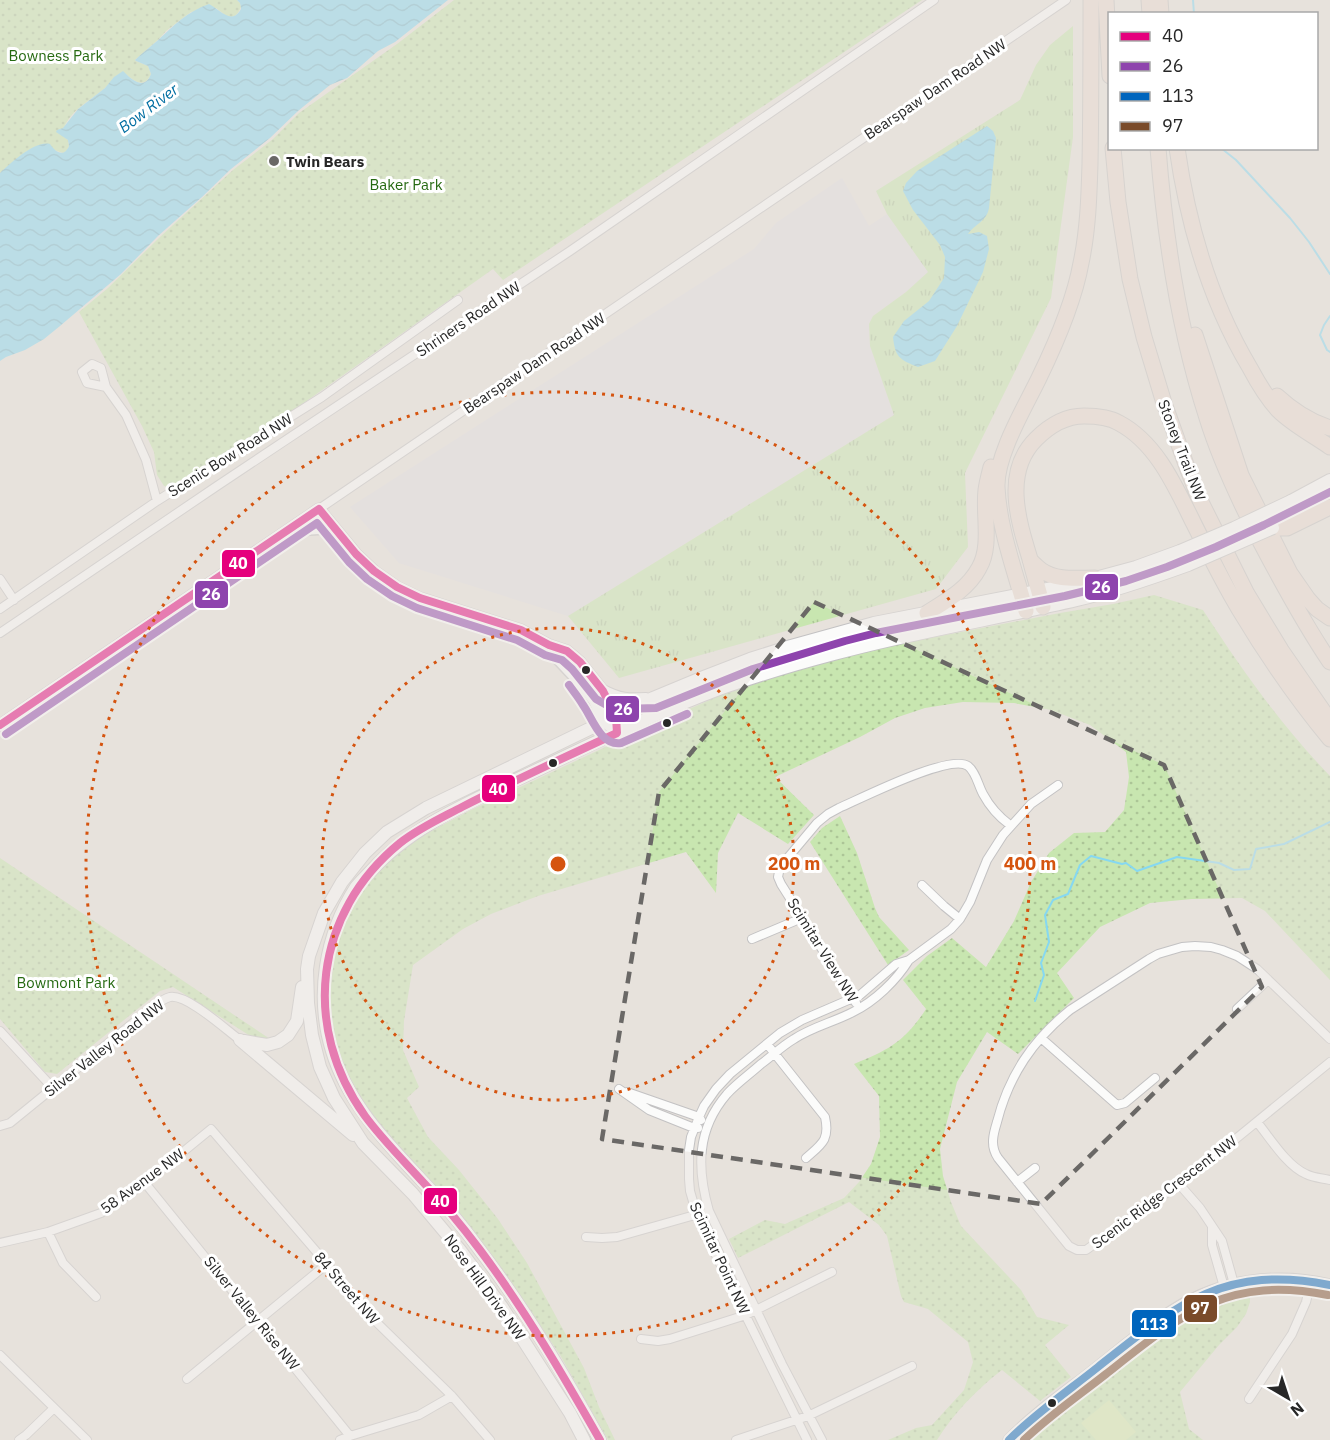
<svg xmlns="http://www.w3.org/2000/svg" width="1330" height="1440" font-family="'IBM Plex Sans',sans-serif">
<defs>
<pattern id="grass-tufts" width="24" height="20" patternUnits="userSpaceOnUse" patternTransform="scale(1.5)"><rect width="24" height="20" fill="#c8e6b0"/><path d="M3 7l-1-3M5 7V3M7 7l1-3M15 17l-1-3M17 17v-4M19 17l1-3" fill="none" stroke="#acc597"/></pattern>
<pattern id="park-dots" width="8" height="8" patternUnits="userSpaceOnUse" patternTransform="scale(1.5)"><rect width="8" height="8" fill="#c8e6b0"/><path d="M2 2h.1M6 6h.1" fill="none" stroke="#acc597" stroke-width="1.8" stroke-linecap="round"/></pattern>
<pattern id="water-waves" width="16" height="10" patternUnits="userSpaceOnUse" patternTransform="scale(1.5)"><rect width="16" height="10" fill="#86d8f1"/><path d="M0 5q4-4 8 0t8 0" fill="none" stroke="#74b9cf"/></pattern>
</defs>
<rect width="100%" height="100%" fill="#e7e2dc"/>
<path fill="#e0dde0" d="M842,178L869,226L887,214L929,272L906,292L873,316L869,324L870,346L894,415L568,616L399,563L350,507L754,249L776,223Z"/>
<path fill="url(#grass-tufts)" d="M1073,26V137L1051,298L965,473L968,547L936,589L619,678L568,616L894,415L870,346L869,324L873,316L906,292L928,272L887,214L876,191L1020,100L1036,65L1050,45Z"/>
<path fill="url(#park-dots)" d="M0,0H237L240,3L241,7C234,24 226,16 216,8L191,12L166,31L159,39L135,60L136,61L148,66L151,74C144,91 132,79 123,72C113,77 112,82 105,88C89,102 66,112 62,135L68,140L69,146L67,151L63,153L54,150L27,151L0,173Z
M454,0H922L503,280L493,269L260,434L174,488L164,486L157,475L154,452L142,426L79,312L108,288L161,236L233,170L273,139L299,113L397,44Z
M1154,595L1203,610C1242,670 1280,724 1330,776V980L1265,911L1242,898L1192,899L1150,903L1100,927L1057,973L1074,998L1018,1054L987,1032L957,1082L940,1149L943,1176L951,1202L961,1226L1021,1290L1037,1317L1069,1325L1045,1345L1071,1377L1040,1401L1002,1370C977,1389 954,1413 937,1440H888L916,1428L932,1425L964,1390L973,1362L968,1342L928,1309L904,1302L901,1296L887,1236L879,1225L849,1202L738,1258L729,1239L765,1220L785,1224L844,1198L859,1182L871,1164L880,1137L879,1096L854,1064C889,1050 905,1041 926,1009L903,980L927,956L952,938L986,967L1014,921L1031,882L1049,853L1074,833L1105,832L1124,810L1129,777L1126,752L1090,725L1051,710L1014,703L963,702L925,708L895,718L860,737L775,777L814,815L788,844L738,813L718,853L716,893L686,852L538,896L491,914L463,929L413,965L404,1021L403,1050L419,1087L407,1098L428,1137L459,1170L498,1219L527,1263L584,1368L599,1407L615,1440H608L560,1355L509,1279L471,1228L373,1117L346,1074L334,1037L329,999L331,975L341,931L353,906L369,881L390,859L416,839L471,810L646,728L721,695L819,663L883,647L1060,613L1113,604Z
M840,816L857,853L875,908L879,917L909,950L888,965L810,842L822,828Z
M0,858L270,1039H255L173,987L160,991L57,1074L45,1072L0,1019Z
M1249,1291L1250,1302L1246,1314L1237,1327L1219,1345L1180,1392L1189,1429L1203,1440H1027L1056,1417L1060,1409L1176,1320L1204,1305L1220,1298Z"/>
<path fill="#d5ebad" d="M1109,1400L1136,1432L1126,1440H1096L1081,1423Z"/>
<path fill="url(#water-waves)" d="M237,0H448L395,42L378,51L347,78L330,85L298,111L270,138L231,169L202,197L158,236L121,274L60,326L44,339L25,350L6,357L0,361V173C11,163 35,140 50,144C55,152 64,158 69,146L68,140L56,132L57,130L63,128L78,109L105,88L114,77L123,71C132,80 144,91 151,74L148,66L136,61L135,60C142,53 150,47 157,41C173,26 188,11 209,4C218,8 230,24 239,12C242,8 241,8 240,3Z
M987,126L993,131L996,138L989,208C987,221 975,224 968,234L979,232L987,236L989,249L983,272L957,326L935,361L918,367C900,360 895,357 893,337L904,321L929,301L944,278L945,257L940,245L913,210L903,191L906,183L917,171Z"/>
<g fill="none" stroke-linecap="round" stroke-linejoin="round">
<path stroke="#86d8f1" stroke-width="2" d="M1193,0L1194,14
M1221,148L1236,160L1290,218L1309,242L1330,274
M1330,316L1324,325L1320,335L1327,350L1330,352
M1035,1001L1044,975L1041,963L1049,942L1045,915L1053,900L1068,894L1080,865L1091,856L1122,864L1126,863L1137,871L1177,857L1219,863L1234,870L1250,869L1256,849L1284,844L1330,822"/>
<defs>
<path id="minor" d="M106,387L87,383L82,372L92,364L101,368L106,387L126,415L146,460L157,501
M319,509L1066,0
M0,579L14,600
M0,609L157,501L322,397L458,300
M0,633L217,486L570,251L934,0
M922,885L944,906L960,919
M752,939L802,918
M856,1003L781,884L778,877L780,867L817,823L828,814L839,808C860,799 950,753 968,766C976,772 978,785 983,794C990,807 999,817 1010,825
M1237,1009L1268,980
M0,1031L52,1087
M1041,1038L1117,1105L1125,1103L1155,1078
M1330,1039L1257,969L1237,956L1222,950L1211,947L1195,946L1182,947L1158,954L1149,959L1070,1010C1033,1040 1009,1075 997,1122C993,1135 990,1146 998,1158L1069,1246L1077,1250H1086L1189,1177L1330,1062
M767,1044L825,1117C830,1140 822,1144 806,1158
M619,1089L649,1110L694,1128H698
M627,1092L699,1117L701,1120
M1257,1122C1270,1138 1287,1166 1306,1174C1314,1178 1322,1178 1330,1180
M0,1126L10,1123L149,1010C156,1005 162,999 170,997C187,994 225,1029 240,1040
M1017,1182L1035,1168
M145,1183L350,1436L340,1440
M1179,1184L1200,1208L1222,1241L1234,1284
M1212,1227V1245L1224,1287
M48,1232L63,1263L96,1297
M586,1237L602,1238L617,1237L702,1213
M0,1243L48,1232L101,1213L145,1183L211,1129L327,1264L366,1312L452,1396L490,1440
M641,1339L658,1341L670,1339L746,1315L832,1272
M0,1355L87,1440
M187,1379L327,1264
M1249,1399L1292,1334L1306,1302L1311,1281
M350,1436L419,1415L452,1396
M19,1440L26,1435L53,1409
M736,1440L808,1416L912,1366
M807,1440L703,1229L697,1215L690,1191L689,1179V1150L691,1137L699,1117L704,1106L716,1089L730,1074L780,1033L802,1020L860,995L896,964L909,960L951,929L960,919L970,902L987,860L1003,835L1031,804L1058,785
M822,1440L782,1364L709,1211C697,1169 696,1130 727,1094C737,1083 750,1074 761,1064C772,1056 782,1046 794,1039C812,1027 834,1022 853,1012C875,1001 896,981 909,960"/>
<path id="tertiary" d="M287,531L334,528
M549,645L554,655L582,685L594,701L604,722L609,726
M0,725L319,509L356,554L374,571L397,587L420,598L521,630L549,645L567,651L580,662L603,691L616,717L617,733
M1009,1440C1034,1414 1066,1392 1094,1370C1121,1349 1147,1326 1175,1309C1221,1280 1277,1272 1330,1285"/>
<path id="secondary" d="M1291,501L1330,480
M603,691C620,700 628,700 646,699
M240,1040L353,1135
M244,1041L267,1045L278,1042L288,1035L297,1021L302,987
M584,1440L570,1413L502,1307L460,1250L413,1194L363,1143L334,1098L320,1067L312,1035L308,1003L307,969L309,956L324,913L342,882L365,853L387,832L426,808L653,698L706,676L750,659L791,646L874,623L1073,584L1136,567L1180,551
M600,1440C564,1374 525,1309 479,1249C469,1235 457,1220 446,1207C404,1159 351,1114 332,1051C315,996 325,935 356,887C361,881 367,875 372,870C410,828 466,804 516,780C584,748 652,714 722,688C759,675 796,664 834,654C914,632 996,619 1077,600C1115,591 1152,578 1188,565"/>
<path id="motorway" d="M1106,0L1110,76
M1149,0L1150,14
M1160,0L1161,14
M1113,148L1118,202L1130,279L1144,337L1164,403L1188,470L1199,498L1247,594L1281,650L1330,721
M1158,148C1165,239 1179,331 1207,418C1220,460 1239,500 1259,539C1281,581 1303,622 1330,662
M1177,148C1188,225 1210,301 1250,368C1258,383 1267,398 1278,410C1293,425 1313,435 1330,447
M1195,335L1241,475L1290,573L1308,599L1317,609L1330,618
M1277,396C1291,409 1311,422 1330,428
M1273,528H1287L1330,507
M1030,560C1033,563 1037,567 1041,570C1056,581 1077,578 1095,578
M1043,607C1039,591 1034,575 1030,559C1018,520 1003,472 1036,439C1050,425 1065,416 1084,416C1096,416 1109,417 1119,423C1157,443 1176,488 1194,524C1208,552 1222,581 1239,609C1266,654 1296,698 1330,739
M1026,611C1015,571 999,529 997,487C996,455 1025,407 1039,378C1056,343 1074,302 1081,263C1088,230 1089,197 1090,164C1091,109 1091,55 1091,0
M927,613C946,601 968,589 979,568C992,546 983,514 986,490C987,482 989,475 991,467"/>
</defs>
<use href="#minor" stroke="#c3c2c3" stroke-width="10"/>
<use href="#tertiary" stroke="#c3c2c3" stroke-width="13"/>
<use href="#secondary" stroke="#c3c2c3" stroke-width="14"/>
<use href="#motorway" stroke="#c3c1bf" stroke-width="17"/>
<use href="#minor" stroke="#fbfbfa" stroke-width="8"/>
<use href="#tertiary" stroke="#fbfbfa" stroke-width="10"/>
<use href="#secondary" stroke="#fbfbfa" stroke-width="12"/>
<use href="#motorway" stroke="#e8dad1" stroke-width="15"/>
<defs>
<path id="secondary-bridge" d="M1180,551L1234,528L1291,501
M1188,565L1273,528"/>
</defs>
<use href="#secondary-bridge" stroke="#c3c2c3" stroke-width="14" stroke-linecap="butt"/>
<use href="#secondary-bridge" stroke="#fbfbfa" stroke-width="12"/>
<defs>
<path id="bus-1" d="M0,725L319,509L356,554L374,571L397,587L420,598L521,630L549,645L567,651L580,662L603,691L616,717L617,733C565,757 513,781 462,807C441,818 419,828 400,843C314,913 301,1027 365,1116C382,1139 403,1160 422,1181C443,1203 462,1226 480,1250C525,1310 563,1375 600,1440"/>
<path id="bus-2" d="M569,685C574,692 579,698 583,705C592,717 600,746 621,743L687,714
M6,734L317,523L349,562L367,579L392,596L417,608L517,640L545,655L562,660L572,669L596,699L612,708L622,709L656,708L753,669L845,641L876,633L1065,596L1126,581L1167,567L1216,547L1264,525L1330,492"/>
<path id="bus-3" d="M1009,1440C1036,1413 1068,1391 1098,1367C1176,1305 1224,1264 1330,1285"/>
<path id="bus-4" d="M1024,1440C1049,1416 1078,1396 1106,1374C1181,1315 1226,1275 1328,1295"/>
</defs>
<use href="#bus-1" stroke="#fff" stroke-width="12"/>
<use href="#bus-2" stroke="#fff" stroke-width="12"/>
<use href="#bus-3" stroke="#fff" stroke-width="12"/>
<use href="#bus-4" stroke="#fff" stroke-width="12"/>
<use href="#bus-1" stroke="#e5007d" stroke-width="8"/>
<use href="#bus-2" stroke="#8e44ad" stroke-width="8"/>
<use href="#bus-3" stroke="#0065bd" stroke-width="8"/>
<use href="#bus-4" stroke="#7a4b2a" stroke-width="8"/>
</g>
<path d="M0 0H1330V1440H0ZM814,602L1164,765L1262,987L1041,1204L602,1139L659,792Z" fill="#e7e2dc" fill-opacity=".55" fill-rule="evenodd"/>
<path fill="none" stroke="#6a6866" stroke-width="4.5" stroke-dasharray="12 8" stroke-linejoin="round" d="M814,602L1164,765L1262,987L1041,1204L602,1139L659,792Z"/>
<g fill="none" stroke="#d5540f" stroke-width="3" stroke-dasharray="3 6">
<circle cx="558" cy="864" r="236"/>
<circle cx="558" cy="864" r="472"/>
</g>
<circle fill="#6a6866" stroke="#fff" stroke-width="2" cx="274" cy="161" r="6"/>
<g fill="#272727" stroke="#fff" stroke-width="2">
<circle cx="586" cy="670" r="5"/>
<circle cx="667" cy="723" r="5"/>
<circle cx="553" cy="763" r="5"/>
<circle cx="1052" cy="1403" r="5"/>
</g>
<g text-anchor="middle" dominant-baseline="central" stroke-width="6" stroke-linejoin="round" paint-order="stroke">
<g font-size="15" fill="#266a12" stroke="#fff">
<text x="56" y="55">Bowness Park</text>
<text x="406" y="184">Baker Park</text>
<text x="66" y="982">Bowmont Park</text>
</g>
<g font-size="15" fill="#272727" stroke="#fff">
<text transform="translate(935 89) rotate(-34)">Bearspaw Dam Road NW</text>
<text transform="translate(468 319) rotate(-34)">Shriners Road NW</text>
<text transform="translate(534 363) rotate(-34)">Bearspaw Dam Road NW</text>
<text transform="translate(1182 450) rotate(69)">Stoney Trail NW</text>
<text transform="translate(230 455) rotate(-32)">Scenic Bow Road NW</text>
<text transform="translate(823 950) rotate(58)">Scimitar View NW</text>
<text transform="translate(104 1048) rotate(-38)">Silver Valley Road NW</text>
<text transform="translate(142 1181) rotate(-36)">58 Avenue NW</text>
<text transform="translate(1164 1192) rotate(-37)">Scenic Ridge Crescent NW</text>
<text transform="translate(720 1258) rotate(65)">Scimitar Point NW</text>
<text transform="translate(485 1287) rotate(54)">Nose Hill Drive NW</text>
<text transform="translate(347 1288) rotate(49)">84 Street NW</text>
<text transform="translate(252 1313) rotate(51)">Silver Valley Rise NW</text>
</g>
<g font-size="15" font-weight="bold" fill="#272727" stroke="#fff" text-anchor="start">
<text x="286" y="161">Twin Bears</text>
</g>
<g font-size="16" font-style="italic" fill="#006ea2" stroke="#fff">
<text transform="translate(148 108) rotate(-37)">Bow River</text>
</g>
</g>
<circle cx="558" cy="864" r="9" fill="#d5540f" stroke="#fff" stroke-width="3"/>
<g font-size="18" text-anchor="middle" font-weight="bold" fill="#d5540f" stroke="#fff" stroke-width="6" stroke-linejoin="round" paint-order="stroke">
<text x="794" y="870">200 m</text>
<text x="1030" y="870">400 m</text>
</g>
<g stroke="#fff" stroke-width="2">
<rect x="221" y="549" width="35" height="29" rx="6" fill="#e5007d"/>
<rect x="1084" y="573" width="35" height="28" rx="6" fill="#8e44ad"/>
<rect x="194" y="580" width="35" height="29" rx="6" fill="#8e44ad"/>
<rect x="605" y="695" width="35" height="28" rx="6" fill="#8e44ad"/>
<rect x="481" y="774" width="35" height="29" rx="6" fill="#e5007d"/>
<rect x="423" y="1187" width="35" height="28" rx="6" fill="#e5007d"/>
<rect x="1183" y="1294" width="35" height="29" rx="6" fill="#7a4b2a"/>
<rect x="1131" y="1309" width="46" height="29" rx="6" fill="#0065bd"/>
</g>
<g font-size="16" text-anchor="middle" font-weight="bold" fill="#fff">
<text x="238" y="569">40</text>
<text x="1101" y="593">26</text>
<text x="211" y="600">26</text>
<text x="623" y="715">26</text>
<text x="498" y="795">40</text>
<text x="440" y="1207">40</text>
<text x="1200" y="1314">97</text>
<text x="1154" y="1330">113</text>
</g>
<rect x="1108" y="12" width="210" height="138" fill="#ffffff" stroke="#a9a9a9" stroke-width="1.5"/>
<rect x="1120" y="32" width="30" height="9" fill="#e5007d" stroke="#a9a9a9" stroke-width="1.5"/>
<text x="1162" y="42" font-size="18" fill="#272727">40</text>
<rect x="1120" y="62" width="30" height="9" fill="#8e44ad" stroke="#a9a9a9" stroke-width="1.5"/>
<text x="1162" y="72" font-size="18" fill="#272727">26</text>
<rect x="1120" y="92" width="30" height="9" fill="#0065bd" stroke="#a9a9a9" stroke-width="1.5"/>
<text x="1162" y="102" font-size="18" fill="#272727">113</text>
<rect x="1120" y="122" width="30" height="9" fill="#7a4b2a" stroke="#a9a9a9" stroke-width="1.5"/>
<text x="1162" y="132" font-size="18" fill="#272727">97</text>
<g transform="translate(1288 1398) rotate(141)" stroke="#ffffff" stroke-width="4.5" paint-order="stroke">
<path d="M0-4.5L10 22L0 15L-10 22Z" fill="#272727"/>
<text y="-9" font-size="16" font-weight="bold" text-anchor="middle" fill="#272727">N</text>
</g>
</svg>
